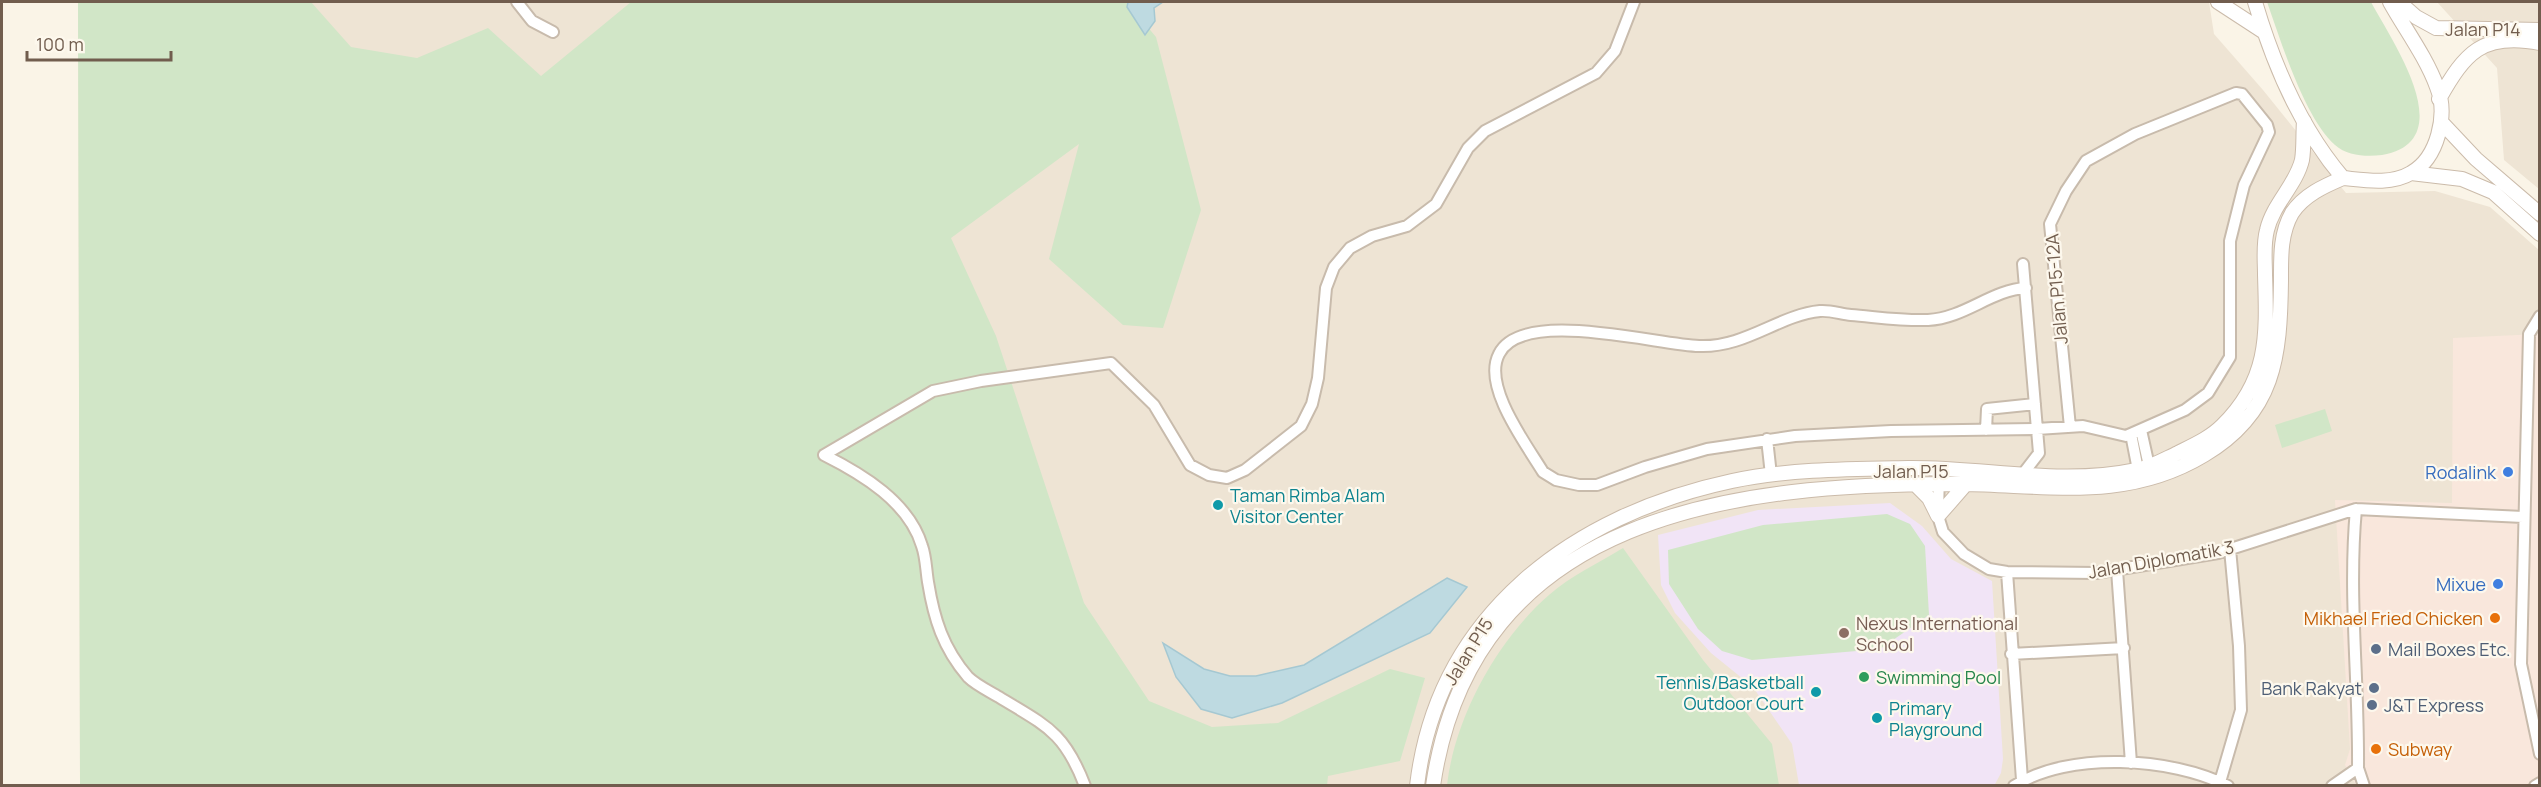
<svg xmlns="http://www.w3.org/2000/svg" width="2541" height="787" font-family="Manrope,sans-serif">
<rect width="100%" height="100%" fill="#faf4e7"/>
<path fill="#eee4d4" d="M78,2H2209L2214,34L2263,90L2346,193L2435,191L2490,207L2539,250V785H80Z
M2437,2H2539V189L2504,160L2497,68Z"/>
<path fill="#f9e7dc" d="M2539,334V785H2356L2345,765L2350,749L2335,500L2452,503L2453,338Z"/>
<path fill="#f1e4f6" d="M1890,503L1922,526L1951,559L1992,581L2003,759L2001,773L1994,786L1799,785L1792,744L1753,687L1711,653L1675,613L1661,585L1658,535L1758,510Z"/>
<path fill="#d1e6c7" d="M78,2H311L351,47L417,58L488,28L541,76L631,2H1127L1156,37L1201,210L1163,328L1123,325L1049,259L1079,144L951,238L996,336L1084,603L1149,701L1212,727L1278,723L1390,669L1425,678L1400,761L1328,776L1327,786L80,785Z
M2267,2H2371C2391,40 2463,141 2382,155C2367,157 2347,156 2335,145C2304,117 2281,41 2267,2Z
M2325,409L2332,431L2282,448L2275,425Z
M1887,514L1910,524L1925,546L1929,615L1880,649L1752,660L1722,651L1698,629L1669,584L1668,550L1763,525Z
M1623,548L1703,660L1772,744L1779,785H1447C1455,717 1497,640 1549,595C1570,576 1599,563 1623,548Z"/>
<path fill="#bedae1" stroke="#a5c8d2" stroke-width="1.5" d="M1128,2H1163L1154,8L1155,21L1145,35L1127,7Z
M1447,578L1467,587L1430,633L1282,703L1232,718L1201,709L1176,677L1163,643L1204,669L1230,676H1256L1304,665Z"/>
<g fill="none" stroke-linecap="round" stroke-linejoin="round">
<defs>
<path id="street" d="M517,2L532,21L553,32
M2026,288C1991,290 1965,318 1928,320C1903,321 1876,317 1851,315C1841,314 1830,310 1820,311C1779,315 1745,348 1699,346C1657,345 1522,307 1499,354C1482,386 1526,444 1543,472L1556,480L1579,485H1597L1645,467L1707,449L1795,436L1891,431L2037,429L2083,426L2126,436L2185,410L2208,393L2230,357V241L2244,185L2269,132L2267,125L2242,94L2236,93L2135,134L2086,161L2066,191L2050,224L2070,427
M2540,316L2529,334L2521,664L2540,754
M1986,430L1987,409L2035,404
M2141,430L2149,466
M2131,434L2138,470
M1767,439L1771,475
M824,455L933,391L981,381L1111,363L1154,405L1190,465L1209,475L1227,478L1245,470L1301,426L1312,404L1318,378L1326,288L1334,267L1350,248L1372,236L1407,226L1436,204L1468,148L1485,131L1596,73L1615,51L1634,2
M824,455C862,474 909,502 922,546C926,557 926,570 928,582C934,619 943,648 968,677C976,685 989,691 999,697C1046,726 1064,731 1085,786
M1939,470L1938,516L1943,532L1964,554L1989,569L2007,572L2096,573L2218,553L2356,509L2523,517
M2022,475L2039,453L2023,264
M2356,509C2348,595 2359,681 2358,768L2364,786
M2117,570L2131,763
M2007,572L2022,780
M2011,654L2124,648
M2220,782L2241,710L2239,646L2230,549
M2014,786C2069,751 2171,757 2228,786
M2332,786L2358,768
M2535,786L2540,783"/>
<path id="secondary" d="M2218,2L2264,32
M2255,2C2273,63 2301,129 2343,178C2364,180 2391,185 2411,173C2438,158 2448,114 2437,87C2426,57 2405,29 2390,2
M2399,2L2416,17L2436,28L2540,30
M2439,99C2465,53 2482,32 2540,43
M2443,124L2476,159L2540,214
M2411,173L2462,179L2493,192L2540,234
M1915,484L1929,498L1938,516L1966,484
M1417,786C1437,615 1572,515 1732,481C1789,469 1850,469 1908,468C1984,467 2060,486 2136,470C2150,468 2165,459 2178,453C2194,445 2210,438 2222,426C2269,380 2267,336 2265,275C2265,260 2263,245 2267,230C2273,204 2296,185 2302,160C2304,148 2303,134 2304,121
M1433,786C1473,512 1737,483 1963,484C2048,485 2126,502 2204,455C2275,413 2280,357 2281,281C2281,258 2280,234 2292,213C2304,195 2324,186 2343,178"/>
</defs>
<use href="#street" stroke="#c8bbac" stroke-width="14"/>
<use href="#secondary" stroke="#cbbbaa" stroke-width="16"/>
<use href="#street" stroke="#fff" stroke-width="10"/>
<use href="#secondary" stroke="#fff" stroke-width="14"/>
</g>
<g fill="#3f7fe0" stroke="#fdf8ed" stroke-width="2">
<circle cx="2508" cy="472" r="6"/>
<circle cx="2498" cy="584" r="6"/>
</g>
<g fill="#0f9aa8" stroke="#fdf8ed" stroke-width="2">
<circle cx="1218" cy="505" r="6"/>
<circle cx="1816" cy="692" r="6"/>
<circle cx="1877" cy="718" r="6"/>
</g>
<g fill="#e8710a" stroke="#fdf8ed" stroke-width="2">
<circle cx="2495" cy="618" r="6"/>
<circle cx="2376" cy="749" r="6"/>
</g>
<circle fill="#8d6e63" stroke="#fdf8ed" stroke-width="2" cx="1844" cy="633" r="6"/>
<g fill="#5c6f8a" stroke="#fdf8ed" stroke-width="2">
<circle cx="2376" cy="649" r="6"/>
<circle cx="2374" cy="688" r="6"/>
<circle cx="2372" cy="705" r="6"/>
</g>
<circle fill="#2e9e5b" stroke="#fdf8ed" stroke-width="2" cx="1864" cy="677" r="6"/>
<g text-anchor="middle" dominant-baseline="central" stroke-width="4.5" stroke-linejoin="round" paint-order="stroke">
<g font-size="18" fill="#715d4e" stroke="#fdf8ed">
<text x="2483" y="29">Jalan P14</text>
<text transform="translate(2056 289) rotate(-95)">Jalan P15-12A</text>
<text x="1911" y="471">Jalan P15</text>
<text transform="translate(2161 559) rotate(-10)">Jalan Diplomatik 3</text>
<text transform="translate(1468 651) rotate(-58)">Jalan P15</text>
</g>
<g font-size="18" fill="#366cbe" stroke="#fdf8ed" text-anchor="end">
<text x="2496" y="472">Rodalink</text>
<text x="2486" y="584">Mixue</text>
</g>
<g font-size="18" fill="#0d838f" stroke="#fdf8ed" text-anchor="start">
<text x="1230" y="495">Taman Rimba Alam<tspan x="1230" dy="21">Visitor Center</tspan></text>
<text x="1804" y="682" text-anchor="end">Tennis/Basketball<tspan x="1804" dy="21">Outdoor Court</tspan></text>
<text x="1889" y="708">Primary<tspan x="1889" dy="21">Playground</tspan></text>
</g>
<g font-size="18" fill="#c56008" stroke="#fdf8ed" text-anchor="end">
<text x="2483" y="618">Mikhael Fried Chicken</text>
<text x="2388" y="749" text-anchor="start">Subway</text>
</g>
<g font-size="18" fill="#785e54" stroke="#fdf8ed" text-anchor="start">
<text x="1856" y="623">Nexus International<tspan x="1856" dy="21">School</tspan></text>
</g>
<g font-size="18" fill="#4e5e75" stroke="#fdf8ed" text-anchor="start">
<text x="2388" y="649">Mail Boxes Etc.</text>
<text x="2362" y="688" text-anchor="end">Bank Rakyat</text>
<text x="2384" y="705">J&amp;T Express</text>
</g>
<g font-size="18" fill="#27864d" stroke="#fdf8ed" text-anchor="start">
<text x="1876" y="677">Swimming Pool</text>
</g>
</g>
<rect width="2541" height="787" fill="none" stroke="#715d4e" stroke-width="6"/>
<path d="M27 51v9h144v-9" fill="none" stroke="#715d4e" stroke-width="3"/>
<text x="36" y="51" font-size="18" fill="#715d4e" stroke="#fdf8ed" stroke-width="4.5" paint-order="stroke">100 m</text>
</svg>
